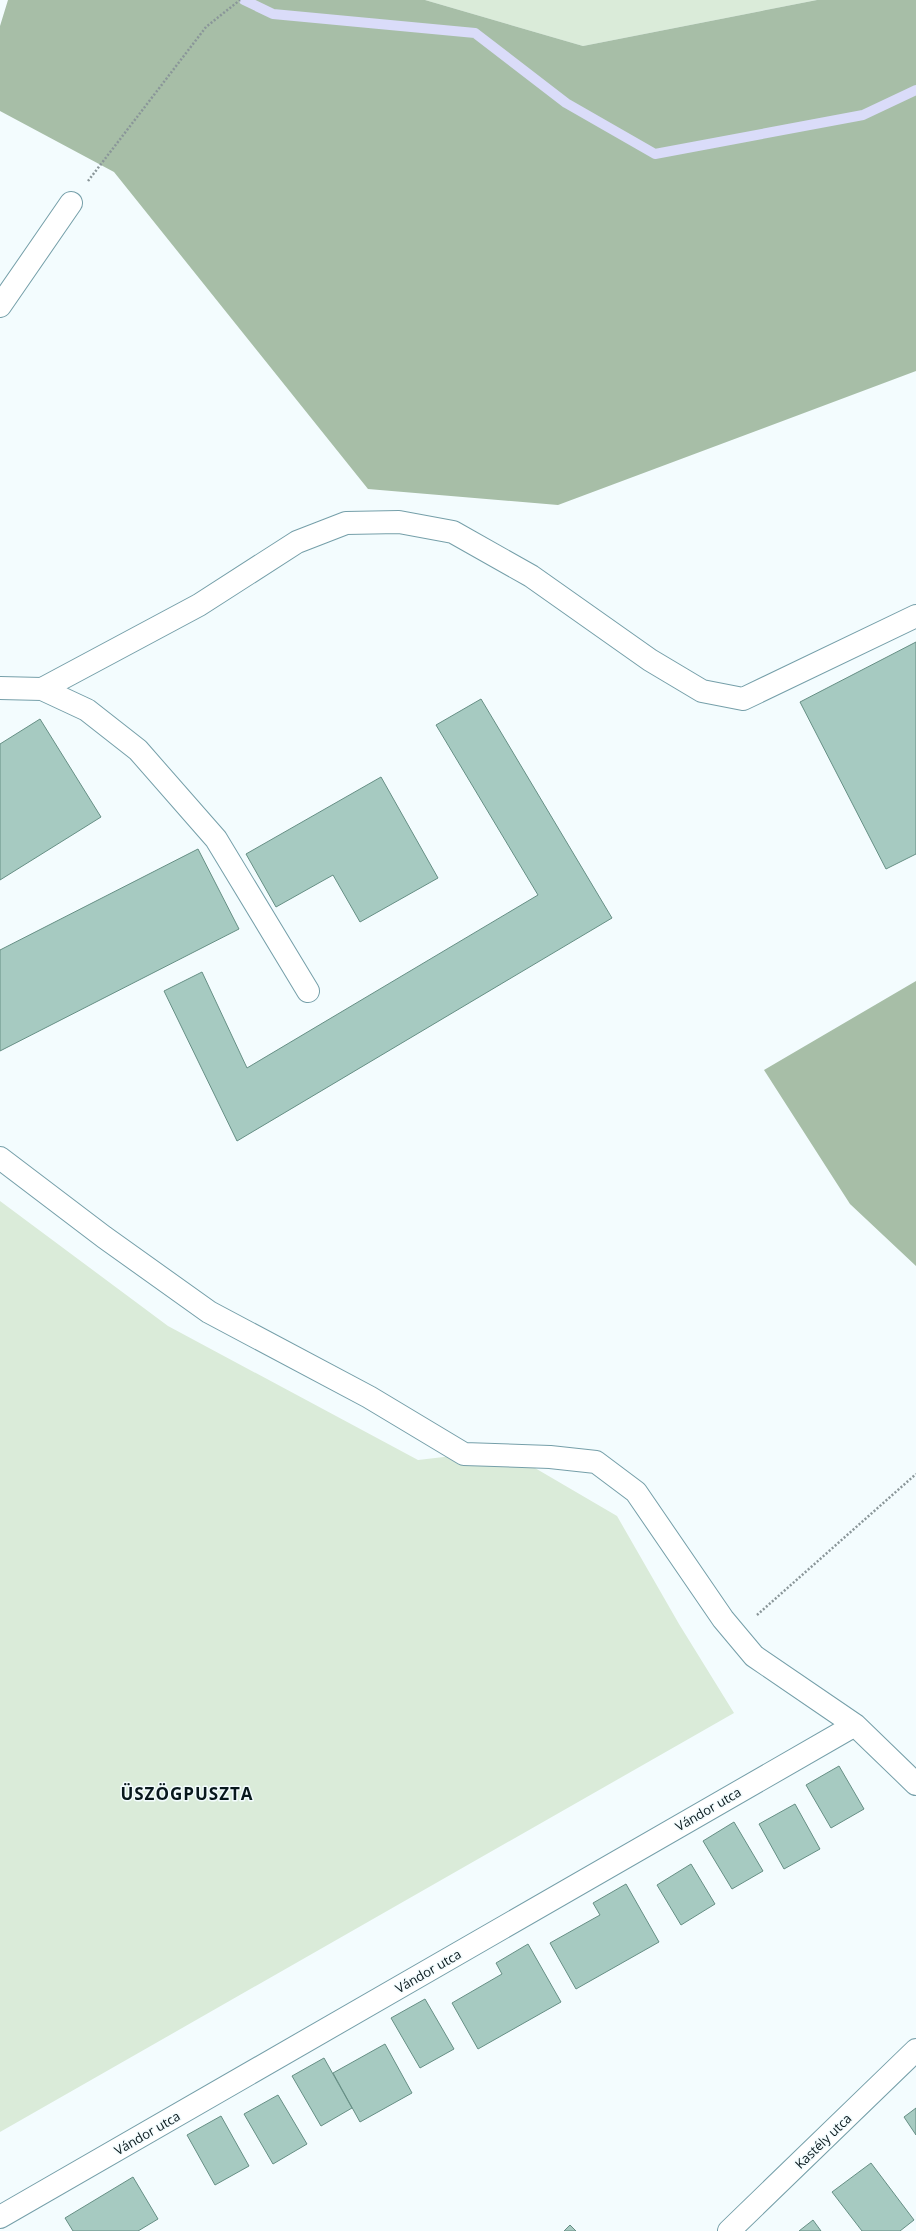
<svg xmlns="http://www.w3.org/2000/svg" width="916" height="2231" font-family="'Open Sans',sans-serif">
<rect width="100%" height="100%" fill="#f3fcfe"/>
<path fill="#daebd9" d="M425,0H817L583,46Z
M0,1201L168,1326L418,1460L504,1450L617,1516L679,1624L734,1713L0,2132Z"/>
<path fill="#a7bea7" d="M8,0H425L583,46L817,0H916V371L558,505L368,489L114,172L0,111V26Z
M916,981V1266L850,1204L764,1070Z"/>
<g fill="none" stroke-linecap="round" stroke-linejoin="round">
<path stroke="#dadcf9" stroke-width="10" d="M244,0L273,14L475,33L566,103L655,154L863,115L916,90"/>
</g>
<path fill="#a6cac1" stroke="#668f85" d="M916,642V854L886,869L800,702Z
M481,699L612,918L237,1141L164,991L202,972L247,1068L538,895L436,725Z
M40,719L101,817L0,880V744Z
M381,777L438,878L360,922L333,875L276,907L246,854Z
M198,849L239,929L0,1051V950Z
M839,1766L864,1809L831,1828L806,1785Z
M795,1804L820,1849L784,1869L759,1824Z
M734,1822L763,1871L732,1889L703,1841Z
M691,1864L715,1904L681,1925L657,1885Z
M626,1884L659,1942L576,1989L550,1943L600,1915L593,1903Z
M528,1944L561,2002L478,2049L452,2003L502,1974L496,1963Z
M425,1999L454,2049L420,2068L391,2018Z
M385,2044L412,2093L360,2122L333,2073Z
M324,2058L352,2108L321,2126L292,2076Z
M278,2095L307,2144L273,2164L244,2114Z
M916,2108V2135L904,2117Z
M221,2116L249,2166L215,2185L187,2135Z
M871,2163L914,2220L900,2231H862L832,2192Z
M133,2177L158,2219L138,2231H73L65,2218Z
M813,2220L821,2231H799Z
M570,2225L576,2231H564Z"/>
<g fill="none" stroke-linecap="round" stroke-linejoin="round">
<defs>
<path id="minor" d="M0,306L71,203
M0,688L42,689L87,710L138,750L216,839L308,991
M42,689L199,605L297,542L346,523L399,522L453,532L531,576L650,660L702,691L743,699L916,616
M0,1158L104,1237L209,1312L369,1397L464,1454L550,1457L596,1462L636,1492L723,1619L754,1656L855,1725L916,1784
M0,2217L855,1725
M729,2231L916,2050"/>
</defs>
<use href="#minor" stroke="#759fa9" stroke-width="24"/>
<path stroke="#8a9699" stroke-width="2.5" stroke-dasharray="2 2" stroke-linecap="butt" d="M88,181L206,27L240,0
M757,1615L916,1474"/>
<use href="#minor" stroke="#fff" stroke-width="22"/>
</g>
<g text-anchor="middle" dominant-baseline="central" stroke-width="3" stroke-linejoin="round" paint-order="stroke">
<g font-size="13" fill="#08181c" stroke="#f3fcfe">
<text transform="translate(708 1809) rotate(-30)">Vándor utca</text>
<text transform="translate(428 1971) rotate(-30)">Vándor utca</text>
<text transform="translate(147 2133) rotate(-30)">Vándor utca</text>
<text transform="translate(823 2141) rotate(-44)">Kastély utca</text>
</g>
<g font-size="17" font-weight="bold" letter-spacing="1" fill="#08181c" stroke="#f3fcfe">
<text x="187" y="1793">ÜSZÖGPUSZTA</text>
</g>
</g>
</svg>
